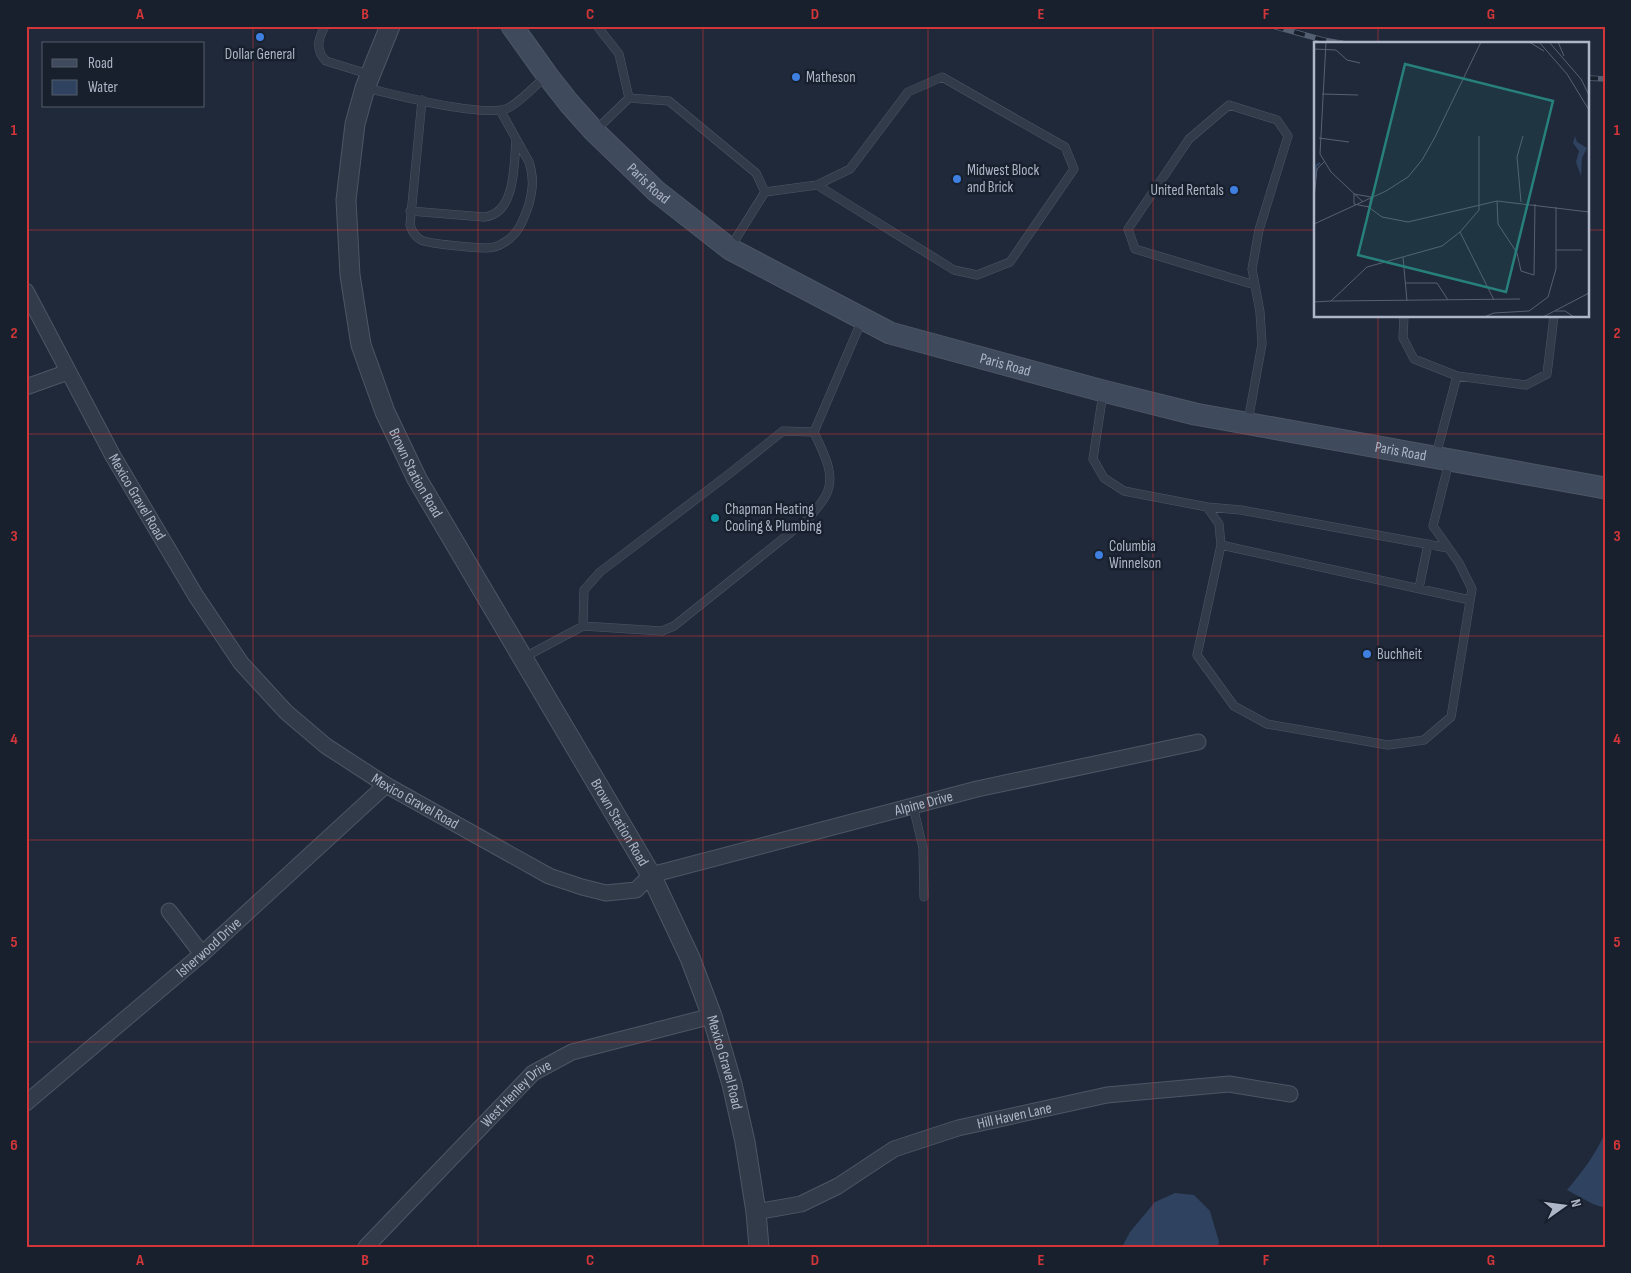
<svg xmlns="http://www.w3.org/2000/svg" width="1631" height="1273" font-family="'Sofia Sans Condensed',sans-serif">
<rect width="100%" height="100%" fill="#1f2939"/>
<path fill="#2f4260" d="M1605,1132V1208L1593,1204L1567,1190C1582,1172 1597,1153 1605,1132Z
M1175,1193L1194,1195L1210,1211L1219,1242L1218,1247H1122L1130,1232L1155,1202Z"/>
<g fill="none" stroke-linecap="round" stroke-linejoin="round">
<defs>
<path id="service" d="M325,26C318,39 315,50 326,61L371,75
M366,88C394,94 488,120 510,107C522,100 535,86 545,77
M629,98L669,101L756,173L765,192L730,248
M422,100L410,225C412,231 415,237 421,240C429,244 476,248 486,248C493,248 499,246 505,242C519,234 524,218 529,204C533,189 534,177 529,162L500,110
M595,131L629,98L619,54L597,26
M765,192L817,185L850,169L908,92L942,77L1065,147L1074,169L1010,262L977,275L954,270L817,185
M410,211L484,217C516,214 514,164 516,139
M1404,316L1403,338L1414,359L1457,376L1526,385L1547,374L1554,316
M1103,393L1093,459L1104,478L1124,491L1207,507L1219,524L1221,545L1197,655L1234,706L1267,724L1388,745L1424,740L1451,717L1472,589L1459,563L1433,526L1449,462
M1248,421L1262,344L1260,312L1252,269L1259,230L1288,136L1277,120L1229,105L1189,139L1128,229L1135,249L1255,285
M1436,455L1457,376
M1207,507L1241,510L1448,548
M1221,545L1470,600
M1419,588L1428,544
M583,626L584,590L600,572L729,474L783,431L814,432
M523,658L583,626L662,631L674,626L810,517C815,510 822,503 826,495C837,474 822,451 814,432L862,320
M913,806L923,848L924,897"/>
<g id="minor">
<path id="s1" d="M26,291L113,456L196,596L241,663L286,712L326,746L386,785L549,876L582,887L606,893L636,890L651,875L977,789L1198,742"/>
<path d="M26,387L68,372"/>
<path d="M169,911L202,954"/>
<path id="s2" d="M26,1103L202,954L386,785"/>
<path id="s3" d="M756,1212L801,1204L838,1186L894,1149L958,1128L1107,1095L1229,1084L1290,1094"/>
<path id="s4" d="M366,1247L533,1073L572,1052L712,1016"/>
</g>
<g id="tertiary">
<path id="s5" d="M390,26L365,88L355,124L346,200L350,275L361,345L385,412L417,479L651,875L690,958L712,1016L732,1084L745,1142L756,1212L759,1247"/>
</g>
<g id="secondary">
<path id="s6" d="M512,26L547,75L569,103L594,131L656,191L730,249L890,333L1103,391L1195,414L1605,488"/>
</g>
</defs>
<use href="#service" stroke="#4d5664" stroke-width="9"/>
<use href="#minor" stroke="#4d5664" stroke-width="17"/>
<use href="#tertiary" stroke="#4d5664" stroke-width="21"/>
<use href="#secondary" stroke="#4d5664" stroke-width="23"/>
<use href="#service" stroke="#323b4a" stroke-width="8"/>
<use href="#minor" stroke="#323b4a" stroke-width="15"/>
<use href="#tertiary" stroke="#323b4a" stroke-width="19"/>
<use href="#secondary" stroke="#404a5d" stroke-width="21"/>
<defs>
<path id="rail" d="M1273,26L1323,40L1346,44
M1587,78L1605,79"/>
</defs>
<use href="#rail" stroke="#545f71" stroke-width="5.5"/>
<use href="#rail" stroke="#18202e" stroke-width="4" stroke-dasharray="11" stroke-linecap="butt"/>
</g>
<path fill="none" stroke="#d23638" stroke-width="1" stroke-opacity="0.55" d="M253,26V1247M478,26V1247M703,26V1247M928,26V1247M1153,26V1247M1378,26V44M26,230H1315M1587,230H1605M1378,316V1247M26,434H1605M26,636H1605M26,840H1605M26,1042H1605"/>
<g fill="#3f7fe0" stroke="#18202e" stroke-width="2">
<circle cx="260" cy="37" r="5"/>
<circle cx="796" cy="77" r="5"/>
<circle cx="957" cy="179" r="5"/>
<circle cx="1234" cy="190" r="5"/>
<circle cx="1099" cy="555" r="5"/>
<circle cx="1367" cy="654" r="5"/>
</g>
<circle fill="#0f9aa8" stroke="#18202e" stroke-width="2" cx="715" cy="518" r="5"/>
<g text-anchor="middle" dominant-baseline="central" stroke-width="5" stroke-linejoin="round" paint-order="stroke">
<g font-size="15" fill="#adb6c6" stroke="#18202e" text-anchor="start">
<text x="260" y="54" text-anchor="middle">Dollar General</text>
<text x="806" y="77">Matheson</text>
<text x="967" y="170">Midwest Block<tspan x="967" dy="17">and Brick</tspan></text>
<text x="1224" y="190" text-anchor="end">United Rentals</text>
<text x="725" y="509">Chapman Heating<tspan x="725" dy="17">Cooling &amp; Plumbing</tspan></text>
<text x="1109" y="546">Columbia<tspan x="1109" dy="17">Winnelson</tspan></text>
<text x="1377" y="654">Buchheit</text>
</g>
<g font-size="15" fill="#adb6c6" stroke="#18202e">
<text stroke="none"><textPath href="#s6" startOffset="209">Paris Road</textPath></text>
<text stroke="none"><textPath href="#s6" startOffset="614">Paris Road</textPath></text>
<text stroke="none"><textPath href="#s6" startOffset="1019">Paris Road</textPath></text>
<text stroke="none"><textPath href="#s5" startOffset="466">Brown Station Road</textPath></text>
<text stroke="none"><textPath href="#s1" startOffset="234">Mexico Gravel Road</textPath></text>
<text stroke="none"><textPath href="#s1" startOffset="654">Mexico Gravel Road</textPath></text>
<text stroke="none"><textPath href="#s1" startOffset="1200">Alpine Drive</textPath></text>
<text stroke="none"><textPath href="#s5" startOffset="871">Brown Station Road</textPath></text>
<text stroke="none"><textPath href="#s2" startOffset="240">Isherwood Drive</textPath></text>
<text stroke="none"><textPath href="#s5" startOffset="1134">Mexico Gravel Road</textPath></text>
<text stroke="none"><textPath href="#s4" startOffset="215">West Henley Drive</textPath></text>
<text stroke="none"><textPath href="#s3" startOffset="279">Hill Haven Lane</textPath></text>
</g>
</g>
<g transform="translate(1314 42)">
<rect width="275" height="275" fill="#1f2939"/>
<path d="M261,94L263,100L273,106L268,116L267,134L262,120L265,109L259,101Z" fill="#2f4260"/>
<path fill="none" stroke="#2f4260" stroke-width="2.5" d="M1,136L2,124L6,121"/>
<path fill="none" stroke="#586171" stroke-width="1" d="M12,0L6,112L17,130L49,160M215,0L230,9M225,0L253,32L275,68M235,0L267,37L275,53M244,0L250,14M0,7L22,8L33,18L46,21M8,52L44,53M5,96L35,100M40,152L57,155L55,165L40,162ZM0,156L3,127L10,120M183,159L184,182L203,211L207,229L220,233L221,162M207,160L203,115L209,94M53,164L68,175L94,180L183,159L275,170M0,182L72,149L94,135L108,118L121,95L167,0M146,190L180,258M242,208H268M89,215L93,259M91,241H123L134,258M17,259L206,257M0,260L17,259L53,225L128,204L146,190L165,168V94M241,269H251L260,275M170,275L180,271L215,269L234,255L242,227V165M229,275L275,251"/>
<path fill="#27807b" fill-opacity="0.15" stroke="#27807b" stroke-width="2.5" d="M91,22L239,59L192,250L44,213Z"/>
<rect width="275" height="275" fill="none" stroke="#adb6c6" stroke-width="2.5"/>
</g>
<rect width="1631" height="1273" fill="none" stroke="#18202e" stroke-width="55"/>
<rect x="42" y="42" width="162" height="65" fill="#18202e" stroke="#545c6b"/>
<rect x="52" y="59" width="25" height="8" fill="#404a5d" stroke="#545c6b"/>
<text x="88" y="68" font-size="15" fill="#adb6c6">Road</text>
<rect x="52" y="80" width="25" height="15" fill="#2f4260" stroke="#545c6b"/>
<text x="88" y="92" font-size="15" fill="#adb6c6">Water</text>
<g transform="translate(1564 1206) rotate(76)" stroke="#18202e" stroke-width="4" paint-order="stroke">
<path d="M0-4L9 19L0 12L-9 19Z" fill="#adb6c6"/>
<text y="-8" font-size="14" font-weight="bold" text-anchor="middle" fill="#adb6c6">N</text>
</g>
<rect x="28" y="28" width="1576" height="1218" fill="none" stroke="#d23638" stroke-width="2"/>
<g font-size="16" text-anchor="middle" font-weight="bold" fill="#d23638">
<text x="140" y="19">A</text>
<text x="365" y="19">B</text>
<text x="590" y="19">C</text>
<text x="815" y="19">D</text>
<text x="1041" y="19">E</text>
<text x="1266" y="19">F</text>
<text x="1491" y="19">G</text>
<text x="14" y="135">1</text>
<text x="1617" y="135">1</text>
<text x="14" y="338">2</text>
<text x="1617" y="338">2</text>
<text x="14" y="541">3</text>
<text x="1617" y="541">3</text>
<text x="14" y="744">4</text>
<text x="1617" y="744">4</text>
<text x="14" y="947">5</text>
<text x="1617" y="947">5</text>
<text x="14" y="1150">6</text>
<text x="1617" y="1150">6</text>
<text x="140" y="1265">A</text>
<text x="365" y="1265">B</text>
<text x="590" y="1265">C</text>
<text x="815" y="1265">D</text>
<text x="1041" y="1265">E</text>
<text x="1266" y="1265">F</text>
<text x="1491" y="1265">G</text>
</g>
</svg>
